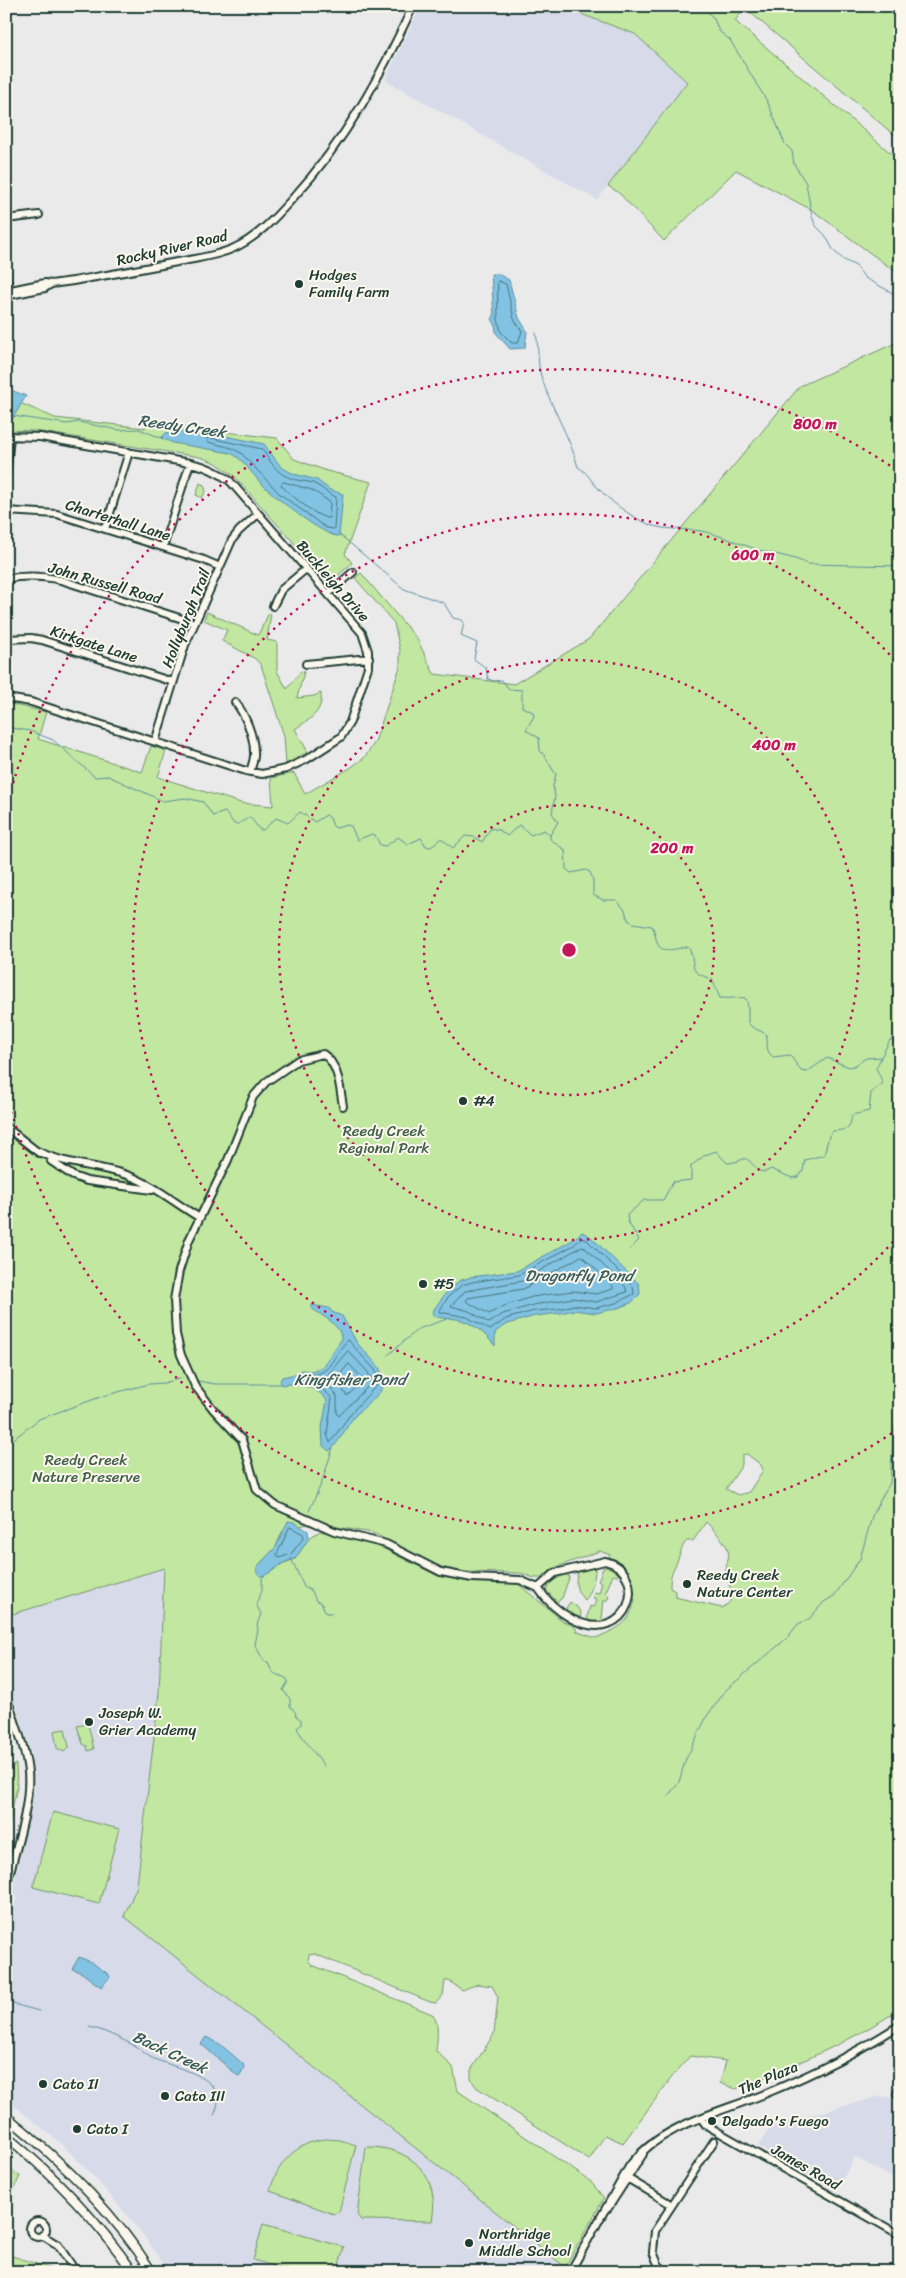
<svg xmlns="http://www.w3.org/2000/svg" width="906" height="2278" font-family="Sriracha,sans-serif">
<rect width="100%" height="100%" fill="#ebeaeb"/>
<filter id="ink" filterUnits="userSpaceOnUse"><feTurbulence type="fractalNoise" baseFrequency=".02" numOctaves="2"/><feDisplacementMap in="SourceGraphic" scale="10" xChannelSelector="R" yChannelSelector="G"/><feConvolveMatrix kernelMatrix="1 2 1 2 8 2 1 2 1" color-interpolation-filters="sRGB"/></filter>
<g filter="url(#ink)">
<path fill="#d7dae9" d="M421,6H559L635,34L687,82L597,200L385,80Z
M164,1568L159,1693L137,1886L125,1916L565,2267L562,2272H169L145,2237L98,2181L59,2142L6,2099V1946L17,1896L12,1893L35,1787L31,1752L6,1675V1616Z
M881,2096L900,2099V2172L895,2179L855,2157L836,2191L758,2146L771,2126Z"/>
<path fill="#c2e7a1" stroke="#70926a" fill-rule="evenodd" d="M559,6H900V140L745,8L735,21L900,161V275L812,210L736,170L664,241L619,193L608,186L687,82L635,34Z
M900,341V2009C849,2043 792,2066 736,2089L720,2083L726,2061L690,2056L672,2077L623,2143L605,2135L589,2160L476,2087L471,2079V2070L494,2034L498,1997L492,1986L478,1984L462,1990L449,1981H445L443,1995L436,2003L430,2002L315,1954L309,1955L308,1960L312,1965L432,2014C440,2023 437,2039 436,2051L453,2067L458,2091L590,2181L604,2198L565,2267L124,1916L137,1886L159,1693L164,1568L6,1616V703L46,712L38,739L142,772L151,746L166,751L158,777L241,803L273,806L271,778L294,773L305,794L350,768L364,758L375,742L400,667V650L394,623L355,578L361,573L417,639L434,674L514,684L589,639L800,386ZM747,1454L761,1465L763,1470L749,1492L738,1495L726,1489L742,1465V1455ZM319,1520L337,1527L373,1533L440,1567L461,1572L520,1573L534,1578H542L554,1568L600,1551L610,1555L609,1557C629,1564 630,1580 631,1599H635C630,1625 618,1628 596,1638L578,1632L574,1626L563,1621L517,1583L470,1582L438,1576L374,1544L320,1531L309,1538L295,1559L257,1573V1567L276,1547L282,1532ZM706,1522C712,1528 726,1542 728,1550C730,1557 726,1563 726,1570C725,1585 742,1597 722,1608L675,1597V1591L670,1588C670,1570 674,1571 679,1556C682,1550 682,1545 687,1541H693Z
M6,397L55,418L145,428L146,423L277,438L294,459L327,471L371,482L345,554L352,563L333,580H327L234,476L216,463L200,457L35,431L6,430Z
M200,483L204,485L206,491L202,498L196,495Z
M207,612L258,635L269,613L271,614L267,640L277,642V671L287,689L301,671L304,672L297,698L314,696L321,693C323,713 310,719 295,729L308,752L286,764L284,736L261,665L254,658L222,641L227,630L204,620Z
M609,1566L615,1568L619,1574L617,1576L613,1575L605,1594L609,1595L608,1600H604L602,1618L605,1622L590,1623L587,1617L590,1606L594,1607L596,1599L593,1598L594,1592L599,1593L602,1582L598,1581L603,1568Z
M591,1568L595,1569C595,1578 591,1595 585,1600C576,1593 574,1582 578,1572Z
M565,1574L568,1575L569,1578L562,1598L557,1602L546,1590L551,1582Z
M570,1602L577,1607L581,1613L580,1619L569,1615L566,1608Z
M88,1724L94,1749L88,1751L87,1746L83,1744L77,1726Z
M65,1729L69,1747L64,1752L57,1748L54,1731Z
M16,1764L17,1787L6,1838V1769Z
M53,1812L119,1829L99,1904L33,1887Z
M325,2139L340,2140L356,2145L339,2212L334,2214L270,2191C277,2163 297,2142 325,2139Z
M366,2147C411,2146 441,2176 432,2221L361,2220L357,2215Z
M6,2166L20,2176L6,2206Z
M263,2224L344,2247L337,2272H295L253,2260Z
M6,2254L49,2268V2272H6Z"/>
<path fill="#82c3e3" stroke="#5a8d9d" d="M491,274H498L509,280L519,318L527,331L525,348L510,349L496,333L495,324L492,319L494,316Z
M6,388L26,396L7,428H6Z
M173,431L211,433L264,444L281,467L294,474L317,480L330,490L343,494L339,536C325,538 272,495 261,483C250,472 244,460 231,453L173,443L161,438L166,433Z
M582,1232L590,1236L639,1284L640,1294L631,1303L618,1308L596,1313L573,1310L561,1313L535,1316L508,1324L495,1332V1346C486,1334 472,1322 457,1319C448,1318 442,1319 434,1316L432,1312L445,1294L459,1281L471,1277L517,1271L571,1241Z
M311,1305L329,1308L332,1312L342,1316L357,1343L379,1367L385,1382C381,1396 364,1406 354,1417C345,1428 340,1442 329,1451L323,1446L322,1427L327,1401C319,1387 297,1382 282,1385L280,1381L282,1377L296,1374L302,1370L312,1371L322,1367L341,1340C343,1326 321,1315 311,1308Z
M288,1521L294,1522L308,1531L309,1538L295,1559C278,1562 273,1575 260,1576L257,1573V1567L276,1547Z
M79,1957L91,1962L108,1974L110,1977L101,1987L82,1973L72,1969Z
M206,2037L220,2044L243,2064L244,2068L240,2075L238,2076L201,2044Z"/>
<g fill="none" stroke-linecap="round" stroke-linejoin="round">
<path stroke="#47737a" stroke-width="1" d="M498,281L506,284L514,319L522,331L518,343H512L501,332L498,319Z
M210,438L262,449C271,462 276,474 293,479C299,481 306,481 313,483C322,487 327,494 336,497L334,529L326,528L280,494L241,453L232,448L208,442L207,439Z
M284,482L312,490L330,502L329,518C319,519 288,493 281,485Z
M582,1238L587,1240L633,1286L634,1294L616,1303L596,1308L573,1305L559,1309L534,1311L506,1319L490,1330L467,1317L439,1312L448,1297L462,1285L472,1282L519,1275L574,1245Z
M583,1246L625,1286L627,1292L596,1302L573,1298L533,1305L503,1314L489,1323L469,1311L451,1306L465,1291L522,1281Z
M582,1256L613,1286V1289L596,1294L573,1291L532,1297L501,1307L489,1314L466,1301L468,1298L523,1289Z
M348,1340L375,1370L380,1382L351,1413L330,1443L327,1434L332,1398L319,1386L302,1381L301,1378L304,1375C333,1377 331,1356 348,1340Z
M348,1351L367,1371L373,1381L339,1416L337,1413V1396L324,1380Z
M349,1364L364,1380L347,1396L336,1380Z
M290,1527L303,1534L304,1537L291,1554L279,1558L277,1555Z"/>
<path stroke="#5a8d9d" stroke-width="1" d="M703,6L714,19L719,31L730,40L767,101L785,144L792,151L794,164L806,183L812,217L816,226L825,235L834,251L844,260L856,266L865,278L900,297
M536,333C539,347 537,363 541,376C551,408 569,434 578,467C589,474 588,477 596,486C611,502 628,515 648,524C665,531 683,528 701,531C721,535 740,544 759,550C775,555 792,556 807,564L900,566
M13,416L67,424L78,422L119,430L139,429L161,438
M339,534L404,589L444,603L453,618L462,620L464,623L461,636L477,643L474,659L486,668L488,679L494,681L502,680L509,689L522,690V707L533,712L534,716L526,730L539,738L540,751C548,757 549,766 556,774L553,786L555,796L552,813L558,822L550,835V839L565,850L566,869L571,873L586,870L590,872L593,880V895L603,900H617L625,910L628,920L633,923L652,926C655,931 655,937 657,942C660,955 677,948 687,947L689,948C698,968 685,971 712,979L720,998C749,1000 748,988 748,1023L752,1027L766,1034C769,1043 764,1050 773,1057L790,1055L801,1071L807,1072L827,1058L849,1067L854,1066L866,1058L881,1057L890,1040L900,1039
M6,727L30,731L53,740L95,777L108,776L163,801L185,798L203,802L213,816L225,812L234,824H238L250,817L260,830H263L276,818L288,823L300,812L315,822L326,815L330,818L333,826L336,828L347,825L351,826L357,840L372,834L375,835L380,845L386,846L398,837L408,844L421,838L426,846L431,847L441,838L453,848L465,836L474,837L482,842L491,828L499,830L507,836L519,825L531,835L544,830L550,835
M630,1249L639,1240L628,1222L627,1215L644,1200H663L673,1182L691,1180V1166L705,1155L716,1151L727,1163C749,1162 740,1150 759,1171L765,1172L771,1169L792,1178L798,1177L803,1171L805,1160L824,1155L829,1136L833,1131C847,1130 850,1129 852,1115L869,1111L871,1093L883,1083L876,1068L881,1058
M388,1355L418,1329L447,1319
M198,1381L215,1384H281
M6,1445L39,1419L103,1396L149,1384L164,1383L182,1378
M309,1511L322,1482L333,1447
M291,1558L304,1587L312,1591L316,1601L321,1603L326,1613H332
M265,1575L262,1578V1591L256,1604L261,1614L257,1625L258,1629L255,1645L264,1661L268,1662C273,1678 276,1672 287,1679L288,1682L283,1690L290,1699V1706L296,1713L295,1715L301,1720V1725L297,1728C298,1732 320,1760 324,1766
M668,1796L679,1782L685,1761L707,1716L726,1690L787,1638L798,1624L809,1619L824,1602L834,1596L860,1559L873,1513L890,1483L893,1437L900,1405
M6,2002L39,2011
M89,2027C102,2029 123,2040 135,2046C140,2049 145,2054 150,2057C168,2066 201,2071 213,2087C220,2096 219,2105 214,2115"/>
<defs>
<path id="minor" d="M6,219L39,215
M6,271L9,291
M6,291L45,283L51,284L73,281C107,275 142,269 177,262C195,259 215,256 232,249C257,238 275,218 293,198C346,140 380,77 413,6
M10,295L45,288L51,284
M6,436L40,437L190,463C206,466 217,471 230,481L362,633L368,651V667L350,722L341,737L307,759L286,769L262,774L246,771L31,702L6,698
M6,477L10,436
M6,511L57,514L204,560L220,567
M105,529L129,452
M163,547L190,463
M6,579C25,575 42,576 61,580L195,623
M328,594L353,572
M273,606L281,590L306,569
M6,639L31,638L42,640L173,682
M306,664L369,658
M235,702C245,714 254,736 254,752C255,758 252,765 250,772
M155,742L185,645L220,567L232,540L239,531L258,514
M343,1106C340,1089 339,1064 323,1054L298,1060L266,1082L253,1097L228,1160L189,1240L179,1271L174,1300L176,1334L181,1355L195,1386L213,1409L242,1440L257,1490L275,1505L334,1531L386,1544L441,1572L472,1578L520,1580L538,1588
M6,1127L39,1153
M37,1151C66,1165 97,1165 127,1175C153,1184 176,1204 200,1218
M51,1161L73,1176L87,1181L152,1190
M605,1561C650,1571 631,1649 572,1619C559,1612 546,1600 538,1588L555,1573Z
M6,1695C14,1719 25,1746 28,1772C31,1808 14,1853 6,1888
M897,2094L900,2087
M701,2118L706,2125L900,2235
M627,2178L672,2205
M608,2208L643,2154
M30 2229a8 8 0 1 1 16 0a8 8 0 1 1-16 0Z
M42,2235L58,2245L76,2272
M570,2272L630,2165C663,2123 720,2113 767,2093C813,2074 858,2052 900,2025
M665,2272L658,2264L653,2252L655,2231L714,2141"/>
<path id="major" d="M6,2116C62,2161 113,2211 152,2272
M6,2136C55,2176 97,2220 133,2272"/>
</defs>
<use href="#minor" stroke="#1f3d34" stroke-width="10"/>
<use href="#major" stroke="#1f3d34" stroke-width="11"/>
<use href="#minor" stroke="#fbf7ec" stroke-width="6"/>
<use href="#major" stroke="#fbf7ec" stroke-width="8"/>
</g>
</g>
<g fill="none" stroke="#c2185b" stroke-width="2.5" stroke-dasharray="2.5 5">
<circle cx="569" cy="950" r="145"/>
<circle cx="569" cy="950" r="290"/>
<path d="M898 1236A436 436 0 1 1 898 664"/>
<path d="M898 1429A581 581 0 0 1 7 1095M7 805A581 581 0 0 1 898 471"/>
</g>
<g fill="#1f3d34" stroke="#fbf7ec" stroke-width="2">
<circle cx="299" cy="284" r="5"/>
<circle cx="463" cy="1101" r="5"/>
<circle cx="423" cy="1284" r="5"/>
<circle cx="687" cy="1584" r="5"/>
<circle cx="89" cy="1722" r="5"/>
<circle cx="43" cy="2084" r="5"/>
<circle cx="165" cy="2096" r="5"/>
<circle cx="712" cy="2121" r="5"/>
<circle cx="77" cy="2129" r="5"/>
<circle cx="469" cy="2243" r="5"/>
</g>
<g text-anchor="middle" dominant-baseline="central" stroke-width="4" stroke-linejoin="round" paint-order="stroke">
<g font-size="15" fill="#1f3d34" stroke="#fbf7ec">
<text transform="translate(172 248) rotate(-13)">Rocky River Road</text>
<text transform="translate(118 520) rotate(17)">Charterhall Lane</text>
<text transform="translate(333 581) rotate(49)">Buckleigh Drive</text>
<text transform="translate(105 583) rotate(16)">John Russell Road</text>
<text transform="translate(186 618) rotate(-68)">Hollyburgh Trail</text>
<text transform="translate(94 644) rotate(18)">Kirkgate Lane</text>
<text transform="translate(768 2078) rotate(-23)">The Plaza</text>
<text transform="translate(806 2167) rotate(30)">James Road</text>
</g>
<g font-size="15" fill="#1f3d34" stroke="#fbf7ec" text-anchor="start">
<text x="309" y="275">Hodges<tspan x="309" dy="17">Family Farm</tspan></text>
<text x="473" y="1101">#4</text>
<text x="433" y="1284">#5</text>
<text x="697" y="1575">Reedy Creek<tspan x="697" dy="17">Nature Center</tspan></text>
<text x="99" y="1713">Joseph W.<tspan x="99" dy="17">Grier Academy</tspan></text>
<text x="53" y="2084">Cato II</text>
<text x="175" y="2096">Cato III</text>
<text x="722" y="2121">Delgado's Fuego</text>
<text x="87" y="2129">Cato I</text>
<text x="479" y="2234">Northridge<tspan x="479" dy="17">Middle School</tspan></text>
</g>
<g font-size="15" fill="#405f4a" stroke="#fbf7ec">
<text x="384" y="1131">Reedy Creek<tspan x="384" dy="17">Regional Park</tspan></text>
<text x="86" y="1460">Reedy Creek<tspan x="86" dy="17">Nature Preserve</tspan></text>
</g>
<g font-size="16" font-style="italic" fill="#385e60" stroke="#fbf7ec">
<text transform="translate(182 426) rotate(8)">Reedy Creek</text>
<text x="579" y="1275">Dragonfly Pond</text>
<text x="350" y="1379">Kingfisher Pond</text>
<text transform="translate(170 2052) rotate(25)">Back Creek</text>
</g>
</g>
<circle cx="569" cy="950" r="8" fill="#c2185b" stroke="#fbf7ec" stroke-width="2.5"/>
<g font-size="15" text-anchor="middle" font-weight="bold" fill="#c2185b" stroke="#fbf7ec" stroke-width="4" stroke-linejoin="round" paint-order="stroke">
<text x="815" y="429">800 m</text>
<text x="753" y="560">600 m</text>
<text x="774" y="750">400 m</text>
<text x="672" y="853">200 m</text>
</g>
<rect width="906" height="2278" fill="none" stroke="#fbf7ec" stroke-width="25"/>
<rect x="12" y="12" width="881" height="2253" fill="none" stroke="#1f3d34" stroke-width="2" filter="url(#ink)"/>
</svg>
